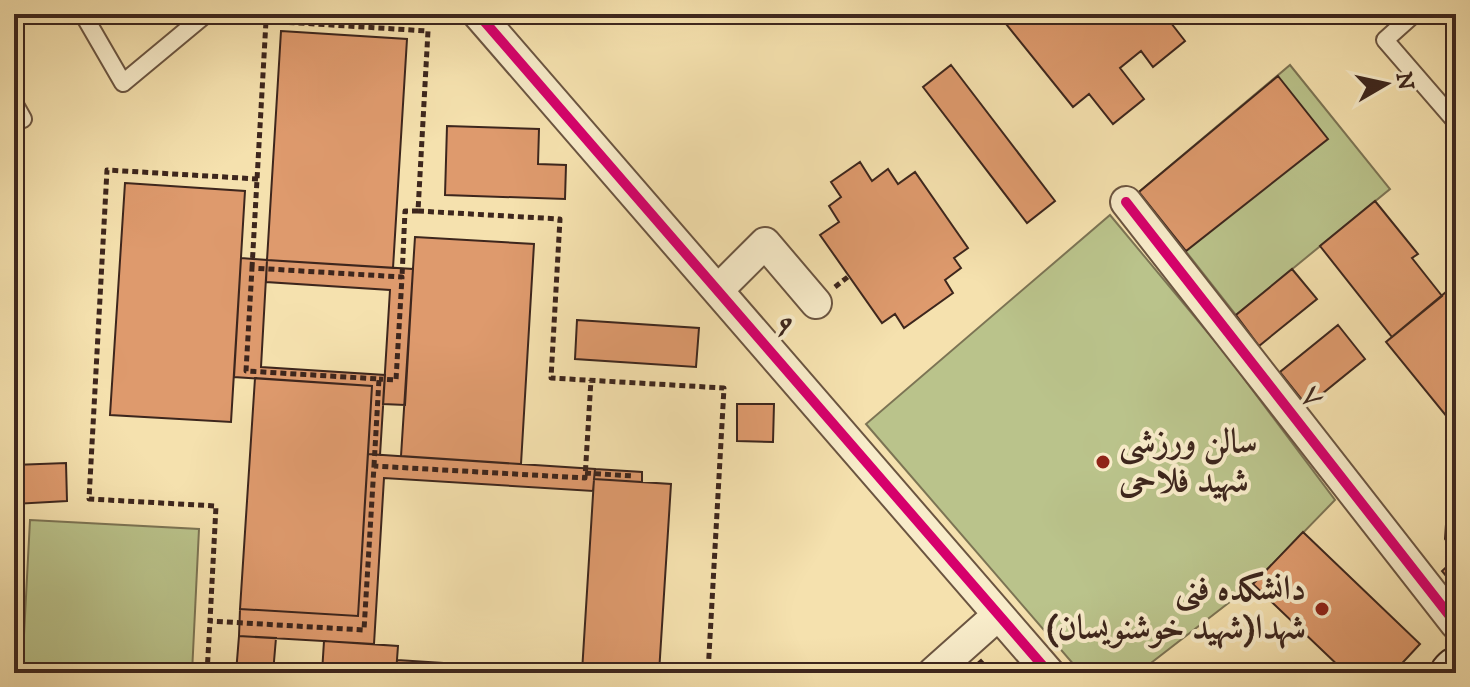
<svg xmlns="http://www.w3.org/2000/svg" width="1470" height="687" font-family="'IM FELL DW Pica',Amiri,serif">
<rect width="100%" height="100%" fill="#f5e1ae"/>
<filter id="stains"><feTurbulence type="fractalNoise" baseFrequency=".0025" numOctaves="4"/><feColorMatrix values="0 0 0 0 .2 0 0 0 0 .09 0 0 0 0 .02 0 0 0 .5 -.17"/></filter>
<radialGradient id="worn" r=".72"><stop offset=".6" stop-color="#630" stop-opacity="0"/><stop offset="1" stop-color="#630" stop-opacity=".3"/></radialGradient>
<path fill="#bac38b" stroke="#7c7454" stroke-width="2" d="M1290,65L1390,189L1236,315L1139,192Z
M1110,215L1224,352L1335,500L1253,584L1138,673H1081L866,424Z
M30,520L199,529L192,673H22Z"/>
<path fill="#de9a6d" stroke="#3d261d" stroke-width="2" d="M998,14H1164L1185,41L1153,67L1141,51L1120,68L1144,99L1113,124L1089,94L1073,107Z
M281,31L407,39L393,268L267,260Z
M951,65L1055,201L1027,223L923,87Z
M1278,76L1328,139L1186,251L1139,192Z
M447,126L539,129L538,164L566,165L565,199L445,195Z
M860,162L872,181L888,169L898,184L915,172L968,248L954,258L961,268L945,280L953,293L904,328L895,314L882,323L820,235L839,222L829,206L841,197L831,182Z
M125,183L245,191L231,422L110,415Z
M1375,201L1418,254L1412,258L1442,296L1392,337L1320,246Z
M415,237L534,244L521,464L401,456Z
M241,258L267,260L261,367L385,375L380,455L368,454L372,386L234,377Z
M267,260L413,269L405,405L383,404L390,290L266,282Z
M1292,269L1317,299L1259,346L1236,315Z
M1446,292L1456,305V428L1386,342Z
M577,320L699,328L696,367L575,359Z
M1338,325L1365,359L1307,406L1280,372Z
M255,378L372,386L358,616L240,609Z
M737,404H774L773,442L737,441Z
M368,454L595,469L593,491L384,478L374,644L239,636L240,609L358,616Z
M66,463L67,501L14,504V465Z
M595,469L642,472V482L594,479Z
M594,479L671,484L659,673L582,672Z
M1456,489V554L1445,539L1448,495Z
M1303,532L1420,644L1393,673H1346L1253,584Z
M1456,558V588L1442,571Z
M239,636L276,638L273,673H236Z
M324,641L398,646L396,673H322Z
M397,660L582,672L606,673H396Z
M981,660L993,673H966Z"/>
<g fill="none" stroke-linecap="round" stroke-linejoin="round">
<defs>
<path id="service" d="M83,14L123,83L206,14
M1414,14L1385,40L1456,122
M14,103L23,119"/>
<path id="minor" d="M478,14L1049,673
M1126,202L1456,624
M718,290L765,243L816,303
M933,673L998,615"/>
<path id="secondary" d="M1453,673L1456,670"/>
</defs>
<use href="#service" stroke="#6b5541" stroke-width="20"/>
<use href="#minor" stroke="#6b5541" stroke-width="34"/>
<use href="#secondary" stroke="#3d261d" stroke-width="48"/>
<path stroke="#3d261d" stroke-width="5" stroke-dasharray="6 4" stroke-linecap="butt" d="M258,179L107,170L89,499L216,506L210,621L364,630L374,466L585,478L591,380
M418,211L560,219L551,378L724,388L708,673
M252,268L266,21L428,31L418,211H405L402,277
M835,287L849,276
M374,466L379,379L246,371L252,268L402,277L396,380L379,379
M585,473L633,476
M207,673L210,621
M404,673H409"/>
<use href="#service" stroke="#f8ecca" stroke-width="16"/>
<use href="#minor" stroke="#f8ecca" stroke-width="30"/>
<use href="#secondary" stroke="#f8ecca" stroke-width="44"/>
<defs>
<path id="cycleway" d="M478,14L1049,673
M1126,202L1456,624"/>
</defs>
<use href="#cycleway" stroke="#f8ecca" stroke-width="15"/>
<use href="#cycleway" stroke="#d6006c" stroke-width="10"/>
</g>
<g fill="#8f2418" stroke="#f8ecca" stroke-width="3">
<circle cx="1103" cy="462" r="8"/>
<circle cx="1322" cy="609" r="8"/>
</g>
<g text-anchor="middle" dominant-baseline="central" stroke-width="8" stroke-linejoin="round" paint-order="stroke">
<g font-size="34" fill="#3d261d" stroke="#f8ecca">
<text transform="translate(785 325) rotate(49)">۹</text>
<text transform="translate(1313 396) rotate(52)">۷</text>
</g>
<g font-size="34" font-weight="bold" fill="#3d261d" stroke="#f8ecca" text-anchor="start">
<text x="1119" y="442">سالن ورزشی<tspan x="1119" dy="39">شهید فلاحی</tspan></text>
<text x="1306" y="589" text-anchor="end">دانشکده فنی<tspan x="1306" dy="39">شهدا(شهید خوشنویسان)</tspan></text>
</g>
</g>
<rect width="1470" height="687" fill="none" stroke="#f5e1ae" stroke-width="48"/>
<rect x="16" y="16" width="1438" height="655" fill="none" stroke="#3d261d" stroke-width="4"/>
<rect x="24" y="24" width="1422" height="639" fill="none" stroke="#3d261d" stroke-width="2"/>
<g transform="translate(1386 84) rotate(81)" stroke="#f8ecca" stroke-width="6" paint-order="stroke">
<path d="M0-6L14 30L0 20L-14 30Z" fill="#3d261d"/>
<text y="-12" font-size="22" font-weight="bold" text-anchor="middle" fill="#3d261d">N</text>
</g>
<rect width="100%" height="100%" filter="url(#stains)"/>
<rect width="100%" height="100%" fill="url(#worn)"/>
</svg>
